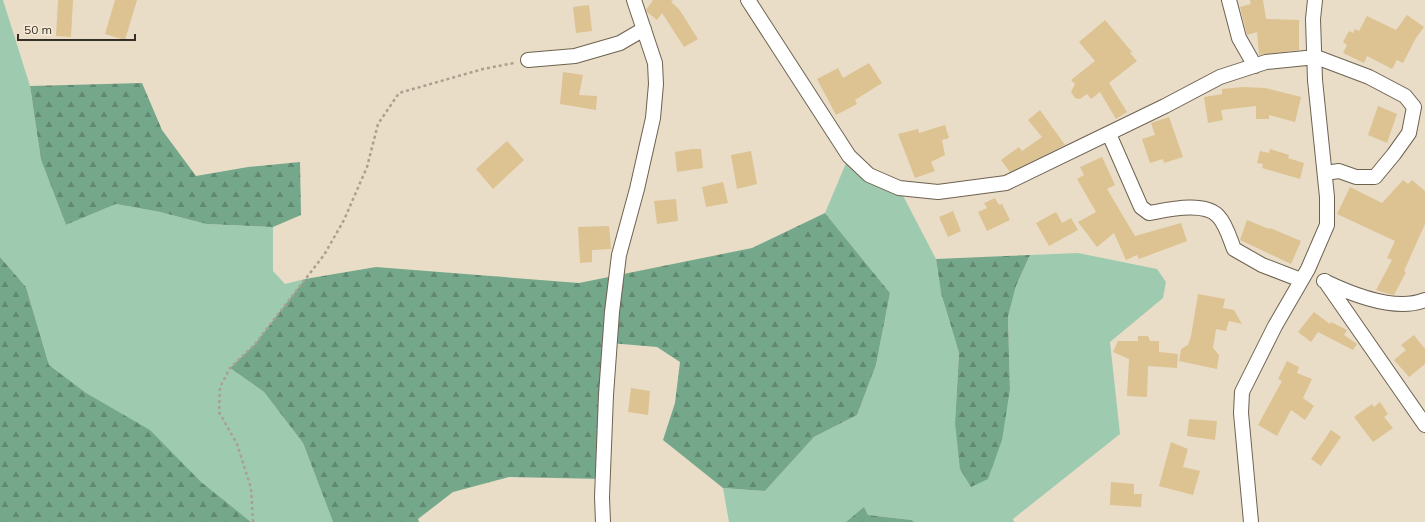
<svg xmlns="http://www.w3.org/2000/svg" width="1425" height="522" font-family="Mulish,sans-serif">
<defs>
<pattern id="forest-firs" width="22" height="20" patternUnits="userSpaceOnUse"><rect width="22" height="20" fill="#75a88a"/><path d="M5 1l3.5 6h-7zM16 11l3.5 6h-7z" fill="#618971"/></pattern>
</defs>
<rect width="100%" height="100%" fill="#e9ddc8"/>
<path fill="#9ecbb0" d="M0,0H3L30,86L41,160L66,225L116,204L160,212L206,224L273,227V271L285,284L305,279L255,344L230,368L264,392L303,443L333,522H251L49,365L26,287L0,257Z
M849,156L899,188L936,259L941,293L959,353L955,423L1010,389L1008,317L1016,286L1030,255L1078,253L1157,269L1166,282L1163,298L1110,342L1120,434L1013,519L1014,522H914L912,520L868,515L864,508L846,522H729L723,488L765,491L814,437L857,415L876,365L890,293L825,213Z"/>
<path fill="url(#forest-firs)" d="M142,83L162,130L196,176L248,167L300,162L301,215L273,227L206,224L160,212L116,204L66,225L41,160L30,86Z
M825,213L890,293L876,365L857,415L814,437L765,491L723,488L663,440L675,403L680,362L657,347L610,343L603,479L509,477L453,492L418,519L419,522H333L303,443L264,392L230,368L255,344L305,279L376,267L579,283L752,248Z
M1030,255L1016,286L1008,317L1010,389L1002,440L988,479L971,487L960,469L955,423L959,353L941,293L936,259Z
M0,257L26,287L49,365L86,393L150,430L201,482L251,522H0Z
M864,507L868,515L912,520L914,522H846Z"/>
<path fill="#ddc292" d="M58,0H73L71,37L56,36Z
M115,0H137L125,40L105,34Z
M653,0H673L671,2L679,9L698,39L684,47L662,13L657,20L647,12L646,10Z
M1250,0H1263L1266,19L1299,20V50L1259,55L1257,32L1247,35L1240,7L1251,4Z
M589,5L592,31L576,33L573,7Z
M1407,15L1424,27L1416,38L1403,63L1397,60L1392,69L1367,56L1364,63L1343,53L1347,45L1343,42L1349,31L1353,33L1355,29L1359,31L1367,16L1396,30Z
M1105,20L1132,52L1130,53L1137,61L1109,83L1127,112L1116,119L1100,92L1091,99L1087,94L1080,99L1075,98L1071,92L1075,84L1071,80L1095,61L1079,42Z
M869,63L882,83L855,100L857,104L836,115L817,79L838,68L843,78Z
M563,72L583,75L579,95L597,96L596,110L560,104Z
M1242,87L1265,88L1301,97L1295,122L1269,115V119H1256V106L1221,110L1223,120L1208,123L1204,97L1222,94V89Z
M1378,106L1397,114L1387,143L1368,135Z
M1040,110L1065,145L1010,172L1001,160L1019,147L1022,151L1042,137L1028,120Z
M1169,117L1183,157L1164,163L1163,159L1150,163L1142,139L1155,135L1151,123Z
M945,125L949,138L942,140L945,155L931,162L935,171L915,178L898,134L918,129L919,133Z
M507,141L524,160L493,189L476,169Z
M692,149H701L703,168L677,172L675,152Z
M1270,149L1289,155L1288,158L1304,163L1300,179L1262,168L1263,164L1257,163L1260,151L1269,153Z
M751,151L757,184L737,189L731,155Z
M1102,157L1115,185L1107,189L1135,236L1181,223L1187,241L1139,259L1137,255L1126,260L1114,233L1097,247L1078,222L1096,212L1077,179L1084,175L1080,167Z
M1403,180L1408,184L1412,180L1425,191V224L1404,271L1406,272L1394,295L1389,294L1376,290L1392,260L1387,258L1395,241L1337,214L1350,187L1382,203Z
M723,182L728,203L706,207L702,187Z
M995,198L999,205L1002,204L1010,220L987,231L978,212L987,208L984,203Z
M676,199L678,221L657,224L654,201Z
M953,211L961,231L948,237L939,217Z
M1056,212L1062,223L1071,218L1078,230L1049,246L1036,223Z
M1247,220L1269,229L1270,228L1301,241L1291,264L1240,240Z
M609,226L611,249L592,250V262L580,263L578,227Z
M1198,294L1225,299L1223,308L1234,310L1242,324L1229,321L1226,331L1216,329L1213,348L1219,355L1217,369L1179,361L1181,349L1188,345L1191,336Z
M1314,312L1330,324L1331,322L1347,330L1344,335L1357,344L1353,350L1318,332L1311,342L1298,332Z
M1414,335L1425,349V364L1409,377L1394,360L1406,350L1401,345Z
M1138,336H1148L1150,341H1159V352L1178,354L1177,368L1148,366L1147,397L1127,396L1129,359L1113,352L1118,341H1138Z
M1287,361L1299,367L1297,373L1312,379L1303,398L1314,406L1305,420L1291,410L1277,436L1258,425L1282,381L1278,379Z
M631,388L650,391L648,415L628,412Z
M1380,402L1388,414L1384,417L1393,428L1373,442L1354,417L1372,404L1374,407Z
M1189,419L1217,421L1215,440L1187,436Z
M1331,430L1341,437L1321,466L1311,459Z
M1171,442L1188,449L1183,467L1200,471L1193,495L1159,486Z
M1111,482L1134,484V494H1142L1141,507L1110,505Z"/>
<g fill="none" stroke-linecap="round" stroke-linejoin="round">
<defs>
<path id="minor" d="M748,0L849,156L869,175L899,188L938,192L1006,183L1165,106L1220,77L1266,62L1316,57L1369,77L1405,96L1414,107L1409,133L1394,154L1375,177H1356L1339,171L1325,173
M1229,0L1239,38L1255,66
M528,60L575,56L620,43L644,29
M1109,134L1141,207L1149,213C1167,210 1204,201 1218,216C1226,224 1230,239 1234,249L1262,265L1301,280
M1324,281C1351,294 1396,312 1425,300
M1325,281L1425,425
M603,522L602,497L606,395L612,312L619,255L637,189L653,118L656,84L655,63L634,0
M1251,522L1241,413L1242,392L1275,326L1308,269L1327,225V197L1315,80L1313,19L1315,0"/>
</defs>
<use href="#minor" stroke="#6d6250" stroke-width="16"/>
<path stroke="#a9a090" stroke-width="2.5" stroke-dasharray="3 3" stroke-linecap="butt" d="M253,522L251,488L237,444L219,412L220,387L230,368L255,344L324,255L344,220L367,167L378,124L399,93L483,69L514,63"/>
<use href="#minor" stroke="#fff" stroke-width="14"/>
</g>
<path d="M18 34v6h117v-6" fill="none" stroke="#332f27" stroke-width="2"/>
<text x="24" y="34" font-size="12" fill="#332f27" stroke="#f7ead5" stroke-width="3" paint-order="stroke">50 m</text>
</svg>
